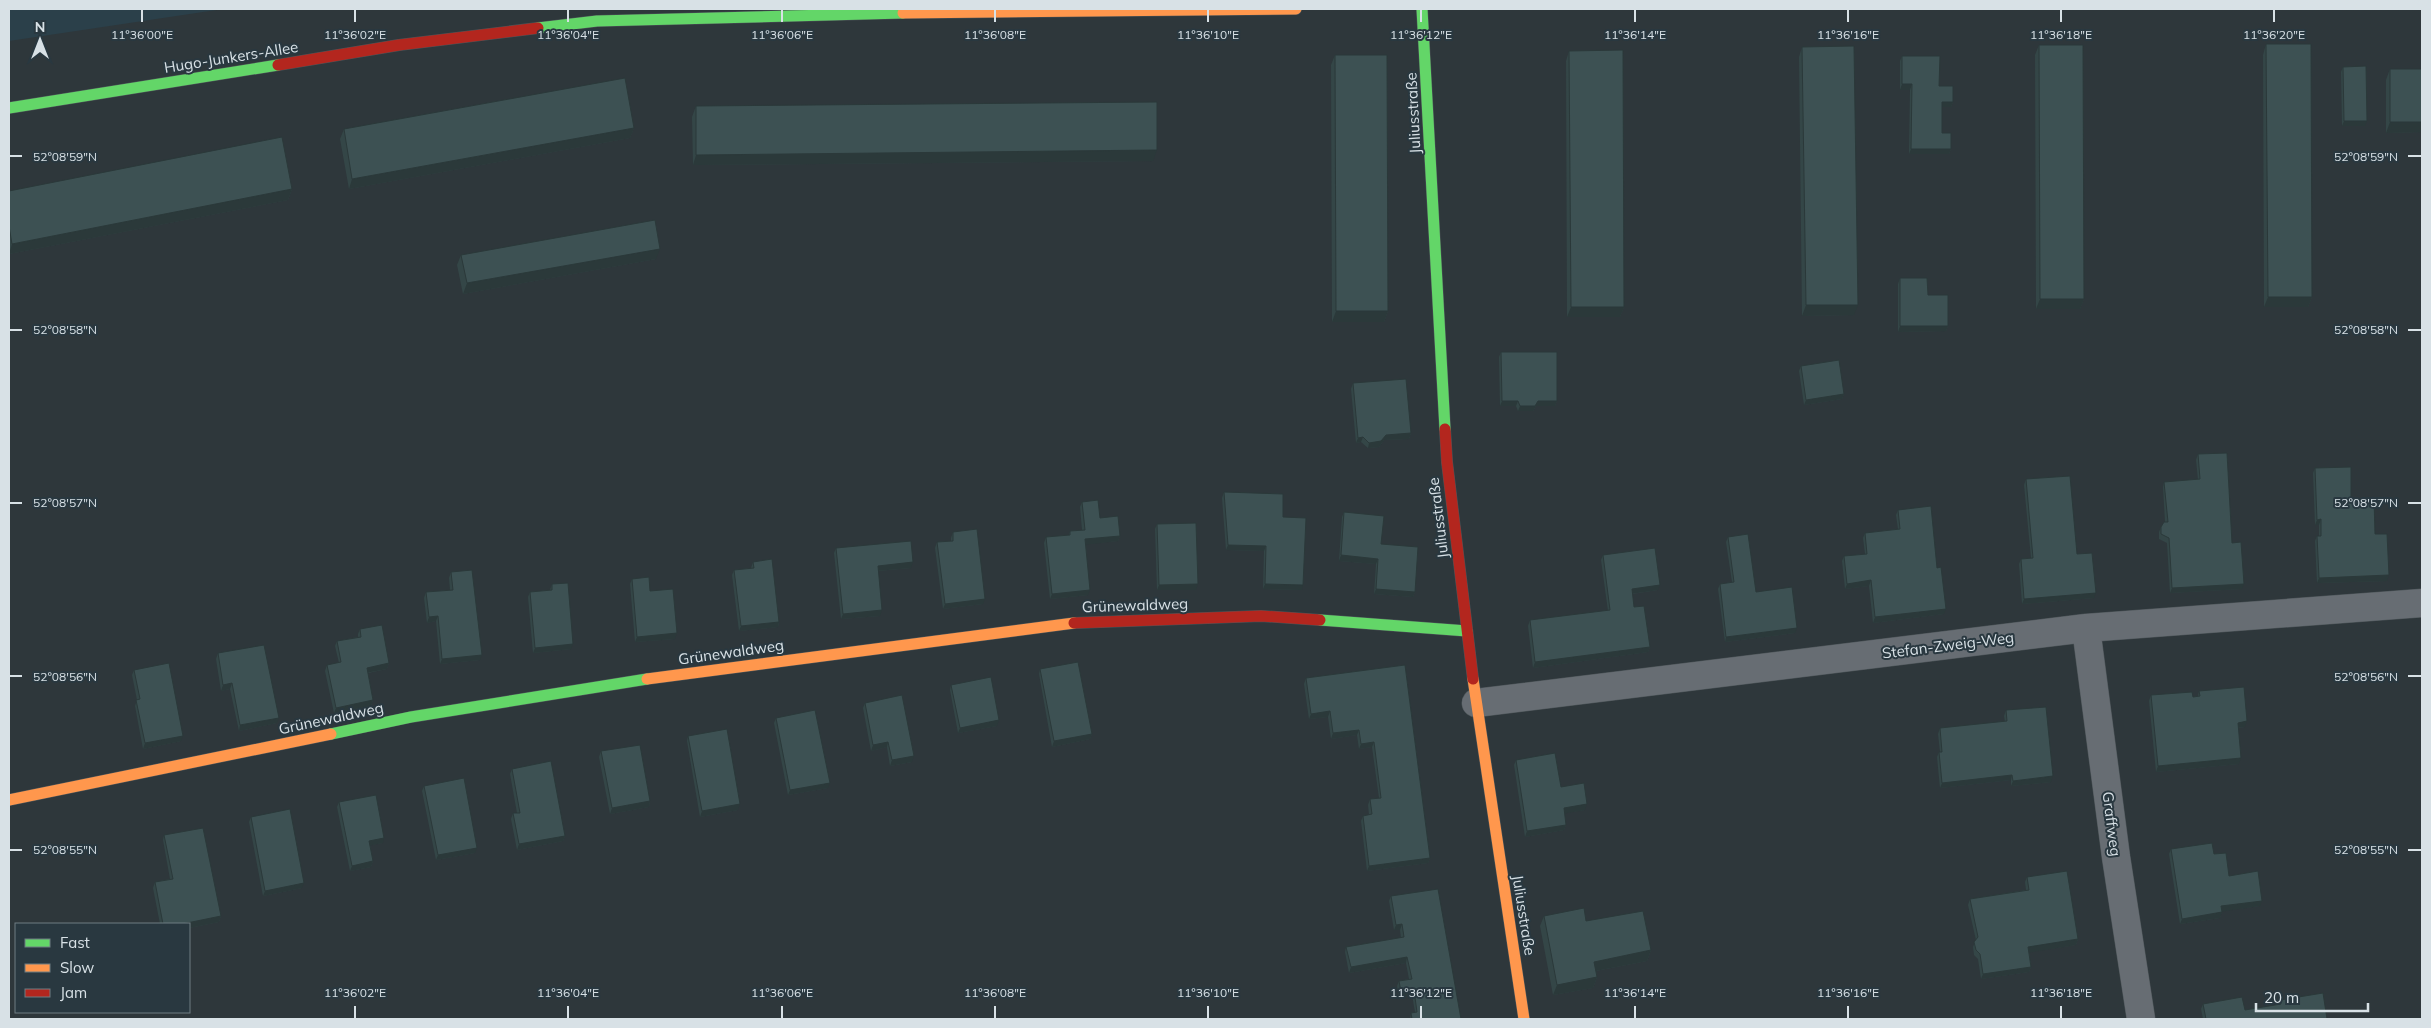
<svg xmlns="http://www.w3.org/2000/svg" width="2431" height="1028" font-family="Mulish,sans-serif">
<rect width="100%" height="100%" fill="#2e373b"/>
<path fill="#2b404a" d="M9,9H223L9,41Z"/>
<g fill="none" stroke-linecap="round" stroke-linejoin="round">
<defs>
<path id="street" d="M2086,628L2116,857L2141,1019
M1476,703L2086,628L2422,603"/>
<path id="fast" d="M1422,9L1445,429
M538,28L597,21L903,13
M9,108L278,65
M1320,620L1467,631
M331,734L411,717L647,679"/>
<path id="slow" d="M903,13L1296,9
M647,679L1074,623
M1473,679L1524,1019
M9,800L331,734"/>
<path id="jam" d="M278,65L399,45L538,28
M1445,429L1447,462L1473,679
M1074,623L1261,616L1320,620"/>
</defs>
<use href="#street" stroke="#4d5559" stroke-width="29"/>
<use href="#fast" stroke="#4d5559" stroke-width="12"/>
<use href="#slow" stroke="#4d5559" stroke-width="12"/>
<use href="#jam" stroke="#4d5559" stroke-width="12"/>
<use href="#street" stroke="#676d73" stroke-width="28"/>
<use href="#fast" stroke="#63d668" stroke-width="11"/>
<use href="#slow" stroke="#ff974d" stroke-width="11"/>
<use href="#jam" stroke="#b3261e" stroke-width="11"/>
</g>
<path fill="#344647" d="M2266,44L2312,297L2308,307H2264L2263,55Z
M2039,45L2084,299L2080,309H2036L2035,55Z
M1802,47L1854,315L1802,316L1799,57Z
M1569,51L1624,307L1620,317H1567L1566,61Z
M1335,55L1388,311L1384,322H1332L1331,65Z
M1902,56L1939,86L1953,102L1951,107H1942V133L1951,149L1949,154H1909L1910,90H1900V61Z
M2343,67L2365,126H2342L2341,72Z
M2390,69H2422V132L2386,133V80Z
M696,106L1153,161L693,165L692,117Z
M634,128L630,138L349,189L340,139L344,129Z
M292,189L288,200L9,254V191Z
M461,255L656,259L463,294L457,265Z
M1900,278L1928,295L1948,326L1946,331L1898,332V284Z
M1501,352L1557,401L1555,406H1536L1533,411H1518L1516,406H1500L1499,357Z
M1801,366L1844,394L1842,399L1804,405L1799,371Z
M1353,383L1411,433L1409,439L1384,440L1379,447L1368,448L1361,442L1356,443L1351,389Z
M2198,454L2232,543L2242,589L2170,593L2167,543L2159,539V532L2161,527L2165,522L2163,487L2164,482L2198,480L2196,460Z
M2315,468L2351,499L2375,534L2387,581L2317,583L2315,541L2317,536H2319V525H2315L2313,473Z
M2026,479L2077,554L2094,598L2022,604L2019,564L2021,559L2031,558L2024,485Z
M1224,492L1283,517L1302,590L1263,589L1264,551L1226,550L1222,498Z
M1082,502L1120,536L1118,541L1086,544L1088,595L1050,599L1044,543L1046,537L1069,535L1070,531L1082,530L1080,507Z
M1898,510L1937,568L1944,614L1873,623L1869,586L1845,589L1842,561L1844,556L1865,554L1863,538L1865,533L1898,529L1896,515Z
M1344,512L1381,544L1415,592L1413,597L1374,594L1376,564L1339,561L1342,517Z
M1157,524L1196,590H1157L1155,529Z
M953,532L983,604L943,609L935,548L937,542L951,541V538Z
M1728,537L1756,592L1795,633L1725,642L1718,589L1720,584L1732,582L1726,542Z
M836,548L911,568L878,571L880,616L841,619L834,553Z
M1603,555L1658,590L1632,594L1634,607L1650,647L1648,652L1533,668L1528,626L1530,620L1608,611L1601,560Z
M753,562L779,622L778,627L739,631L732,575L734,570L751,568Z
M451,572L480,660L440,664L436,621L427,623L424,598L426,592L450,590L449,578Z
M632,579L650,591L675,639L635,642L630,584Z
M552,584L571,649L533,653L528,597L530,592L550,590Z
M360,629L389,663L387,669L368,673L373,700L371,706L334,713L325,671L327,665L339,663L335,646L337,641L358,637V634Z
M218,653L277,723L239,731L230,689L221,691L216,659Z
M1405,665L1430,858L1428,863L1367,871L1361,821L1363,816L1369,815L1368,805L1370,799L1379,798L1372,747L1359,749L1357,735L1331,739L1328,717L1309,719L1304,684L1306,678Z
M1040,669L1092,734L1090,739L1052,747L1039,674Z
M134,670L181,741L143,749L135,706L137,700L132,675Z
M951,685L997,726L958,733L950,690Z
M2199,691L2245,727L2238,728L2239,764L2156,772L2149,701L2151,695L2193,697L2198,696Z
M865,703L912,762L890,766L887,747L871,751L863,708Z
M2006,710L2051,782L2011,786V780L1940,788L1937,757L1939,752H1940L1938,734L1940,728L2005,722L2004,716Z
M776,718L828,788L788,795L774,723Z
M688,736L738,810L700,817L687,741Z
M601,751L650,801L649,807L610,814L599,757Z
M1516,760L1561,787L1585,810L1564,813L1566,825L1564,830L1525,837L1514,765Z
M512,769L565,836L563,841L517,850L511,819L513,813H517L510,774Z
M424,786L475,853L436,860L422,791Z
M339,802L383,843L370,845L373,861L371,867L350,871L337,807Z
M251,817L302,888L263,896L249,822Z
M164,835L221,916L219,922L189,928V924H160L153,888L155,882L170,879L163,840Z
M2171,849L2214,854L2229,876L2260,906L2222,911L2220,918L2180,924L2169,854Z
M2027,877L2078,939L2076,945L2029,952L2031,967L2029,972L1981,979L1978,959L1974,955L1973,947L1976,940L1968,905L1970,899L2026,890L2025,882Z
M1391,896L1461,1019H1410L1411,1013L1415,1012L1412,995L1399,997L1397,986L1399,981L1409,979L1406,963L1349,973L1345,952L1346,947L1401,938L1400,930H1394L1389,901Z
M1544,916L1586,921L1651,950L1647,961L1596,971L1597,977L1593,988L1553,995L1540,926Z
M2280,1000L2327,1019H2203L2201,1009L2203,1004L2245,1010L2279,1005Z"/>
<path fill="#2b393a" d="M1902,84H1912L1910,90H1900Z
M1942,102H1953L1951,107H1940Z
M2344,121H2367L2365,126H2342Z
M2390,122H2422V132L2386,133Z
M634,128L630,138L349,189L352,179Z
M1911,149H1951L1949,154H1909Z
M1157,150L1153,161L693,165L696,155Z
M292,189L288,200L9,254L12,244Z
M660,249L656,259L463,294L467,283Z
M2268,297H2312L2308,307H2264Z
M2040,299H2084L2080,309H2036Z
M1806,305H1858L1854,315L1802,316Z
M1571,307H1624L1620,317H1567Z
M1336,311H1388L1384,322H1332Z
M1900,326H1948L1946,331L1898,332Z
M1844,394L1842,399L1804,405L1806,400Z
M1502,401H1518L1516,406H1500Z
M1538,401H1557L1555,406H1536L1533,411H1518L1520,406Z
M1411,433L1409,439L1384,440L1379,447L1368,448L1369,443L1386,435Z
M1363,437L1361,442L1356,443L1358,438Z
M2321,519L2319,525H2315L2317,520Z
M1120,536L1118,541L1083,545L1085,539Z
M1228,545L1266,546L1264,551L1226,550Z
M1341,555L1378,559L1376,564L1339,561Z
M913,562L911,568L876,571L878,566Z
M2389,575L2387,581L2317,583L2319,578Z
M1871,580L1869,586L1845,589L1847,584Z
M1198,584L1196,590H1157L1159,585Z
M1265,584L1303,585L1302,590L1263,589Z
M2244,584L2242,589L2170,593L2172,588Z
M1660,585L1658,590L1630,594L1632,589Z
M1376,589L1415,592L1413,597L1374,594Z
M1090,590L1088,595L1050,599L1052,594Z
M2096,593L2094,598L2022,604L2024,599Z
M985,599L983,604L943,609L945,604Z
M1946,609L1944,614L1873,623L1875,617Z
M882,610L880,616L841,619L843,614Z
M438,616L436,621L427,623L429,617Z
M779,622L778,627L739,631L741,626Z
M1797,628L1795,633L1725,642L1726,637Z
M677,633L675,639L635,642L637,637Z
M573,644L571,649L533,653L535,648Z
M1650,647L1648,652L1533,668L1535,662Z
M482,655L480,660L440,664L442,659Z
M389,663L387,669L365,673L367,668Z
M232,683L230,689L221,691L223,685Z
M373,700L371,706L334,713L336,708Z
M1330,711L1328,717L1309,719L1311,714Z
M279,718L277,723L239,731L240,725Z
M999,720L997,726L958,733L960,728Z
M2247,721L2245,727L2236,728L2238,723Z
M1359,730L1357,735L1331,739L1333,733Z
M1092,734L1090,739L1052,747L1054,741Z
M183,736L181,741L143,749L145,743Z
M888,742L887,747L871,751L873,745Z
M1374,742L1372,747L1359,749L1361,744Z
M914,756L912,762L890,766L892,760Z
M2241,758L2239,764L2156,772L2158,766Z
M2012,775L2011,780L1940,788L1942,783Z
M2053,776L2051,782L2011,786L2013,781Z
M830,783L828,788L788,795L790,790Z
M650,801L649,807L610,814L612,808Z
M740,804L738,810L700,817L702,811Z
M1587,804L1585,810L1562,814L1564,808Z
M1566,825L1564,830L1525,837L1527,831Z
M565,836L563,841L517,850L519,844Z
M384,838L383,843L367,846L369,841Z
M477,848L475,853L436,860L438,855Z
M1430,858L1428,863L1367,871L1369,866Z
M373,861L371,867L350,871L352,866Z
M304,883L302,888L263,896L265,891Z
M2262,901L2260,906L2219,912L2221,906Z
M2222,912L2220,918L2180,924L2182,919Z
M221,916L219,922L189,928V924H182Z
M1402,924L1400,930H1394L1396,925Z
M2078,939L2076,945L2026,953L2028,947Z
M1651,950L1647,961L1590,972L1594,962Z
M1407,957L1406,963L1349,973L1351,967Z
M2031,967L2029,972L1981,979L1983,974Z
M1597,977L1593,988L1553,995L1557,985Z
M1414,990L1412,995L1399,997L1401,992Z"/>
<path fill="#3d5153" stroke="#2b393a" d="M2266,44H2311L2312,297H2268Z
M2039,45H2083L2084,299H2040Z
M1854,46L1858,305H1806L1802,47Z
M1623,50L1624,307H1571L1569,51Z
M1335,55H1387L1388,311H1336Z
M1902,56H1940L1939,86H1953V102H1942V133H1951V149H1911L1912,84H1902Z
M2366,66L2367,121H2344L2343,67Z
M2390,69H2422V122H2390Z
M625,78L634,128L352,179L344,129Z
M1157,102V150L696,155V106Z
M282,137L292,189L12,244L9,226V191Z
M655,220L660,249L467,283L461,255Z
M1900,278H1927L1928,295H1948V326H1900Z
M1501,352H1557V401H1538L1535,406H1520L1518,401H1502Z
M1839,360L1844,394L1806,400L1801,366Z
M1406,379L1411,433L1386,435L1381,441L1369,443L1363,437L1358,438L1353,383Z
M2227,453L2232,543L2241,542L2244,584L2172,588L2169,538L2161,534V527L2164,522H2168L2164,482L2200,479L2198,454Z
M2351,467V499L2374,498L2375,534H2387L2389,575L2319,578L2317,536H2321V519L2317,520L2315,468Z
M2070,476L2077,554L2092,553L2096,593L2024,599L2021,559L2033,558L2026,479Z
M1224,492L1283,494V517L1306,518L1303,585L1265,584L1266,546L1228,545Z
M1098,500L1100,518L1118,516L1120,536L1085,539L1090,590L1052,594L1046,537L1070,535V531L1085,530L1082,502Z
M1931,506L1937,568L1941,567L1946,609L1875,617L1871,580L1847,584L1844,556L1867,554L1865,533L1900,529L1898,510Z
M1344,512L1384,516L1381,544L1418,547L1415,592L1376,589L1378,559L1341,555Z
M1196,523L1198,584L1159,585L1157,524Z
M977,529L985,599L945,604L937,542L953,541V532Z
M1748,534L1756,592L1792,587L1797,628L1726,637L1720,584L1734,582L1728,537Z
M911,541L913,562L878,566L882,610L843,614L836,548Z
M1655,548L1660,585L1632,589L1634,607L1644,606L1650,647L1535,662L1530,620L1610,610L1603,555Z
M772,559L779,622L741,626L734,570L754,568L753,562Z
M472,570L482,655L442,659L438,616L429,617L426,592L453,590L451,572Z
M649,577L650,591L673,589L677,633L637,637L632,579Z
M568,583L573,644L535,648L530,592L552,590V584Z
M382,625L389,663L367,668L373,700L336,708L327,665L341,662L337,641L361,637L360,629Z
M264,645L279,718L240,725L232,683L223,685L218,653Z
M1078,662L1092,734L1054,741L1040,669Z
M169,663L183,736L145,743L136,700L140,699L134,670Z
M1405,665L1430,858L1369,866L1363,816L1372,814L1370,799L1381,798L1374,742L1361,744L1359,730L1333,733L1330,711L1311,714L1306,678Z
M991,677L999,720L960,728L951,685Z
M2244,687L2247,721L2238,723L2241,758L2158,766L2151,695L2192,692L2193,697L2200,696L2199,691Z
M902,695L914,756L892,760L888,742L873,745L865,703Z
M2046,707L2053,776L2013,781L2012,775L1942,783L1939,752H1942L1940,728L2007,721L2006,710Z
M815,710L830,783L790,790L776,718Z
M727,729L740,804L702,811L688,736Z
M640,745L650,801L612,808L601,751Z
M1555,753L1561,787L1584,783L1587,804L1564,808L1566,825L1527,831L1516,760Z
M551,761L565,836L519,844L513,813H520L512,769Z
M464,778L477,848L438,855L424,786Z
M376,795L384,838L369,841L373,861L352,866L339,802Z
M290,809L304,883L265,891L251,817Z
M203,828L221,916L182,924H163L155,882L173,879L164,835Z
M2212,843L2214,854L2226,853L2229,876L2258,871L2262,901L2221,906L2222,912L2182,919L2171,849Z
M2067,871L2078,939L2028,947L2031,967L1983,974L1980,954L1976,950L1974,942L1978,937L1970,899L2029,890L2027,877Z
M1438,889L1461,1019H1412L1411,1013L1417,1012L1414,990L1401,992L1399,981L1412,979L1407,957L1351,967L1346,947L1404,937L1402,924L1396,925L1391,896Z
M1584,908L1586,921L1643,911L1651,950L1594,962L1597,977L1557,985L1544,916Z
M2323,993L2327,1019H2206L2203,1004L2242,997L2245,1010L2281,1004L2280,1000Z"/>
<path fill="none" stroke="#d8e1e6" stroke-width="2" d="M142,10V22M355,10V22M568,10V22M782,10V22M995,10V22M1208,10V22M1421,10V22M1635,10V22M1848,10V22M2061,10V22M2274,10V22M10,156H22M2408,156H2421M10,330H22M2408,330H2421M10,503H22M2408,503H2421M10,676H22M2408,676H2421M10,850H22M2408,850H2421M355,1006V1018M568,1006V1018M782,1006V1018M995,1006V1018M1208,1006V1018M1421,1006V1018M1635,1006V1018M1848,1006V1018M2061,1006V1018"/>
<g text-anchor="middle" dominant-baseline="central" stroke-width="4" stroke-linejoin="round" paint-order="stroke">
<g font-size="15" fill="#d8e1e6" stroke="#293840">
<text transform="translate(231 57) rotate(-9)">Hugo-Junkers-Allee</text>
<text transform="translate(1413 113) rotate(-93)">Juliusstraße</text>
<text transform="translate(1438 518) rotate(-97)">Juliusstraße</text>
<text transform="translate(1135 605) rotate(-2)">Grünewaldweg</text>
<text transform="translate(1948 645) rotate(-7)">Stefan-Zweig-Weg</text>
<text transform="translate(731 652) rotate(-8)">Grünewaldweg</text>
<text transform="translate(331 718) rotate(-12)">Grünewaldweg</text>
<text transform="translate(2112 824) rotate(83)">Graffweg</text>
<text transform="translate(1524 915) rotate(81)">Juliusstraße</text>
</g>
</g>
<g font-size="12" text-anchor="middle" fill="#d8e1e6" stroke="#293840" stroke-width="4" stroke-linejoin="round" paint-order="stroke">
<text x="142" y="39">11°36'00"E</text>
<text x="355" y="39">11°36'02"E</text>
<text x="568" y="39">11°36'04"E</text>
<text x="782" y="39">11°36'06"E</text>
<text x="995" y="39">11°36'08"E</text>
<text x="1208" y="39">11°36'10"E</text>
<text x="1421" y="39">11°36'12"E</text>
<text x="1635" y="39">11°36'14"E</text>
<text x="1848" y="39">11°36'16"E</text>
<text x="2061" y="39">11°36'18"E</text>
<text x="2274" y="39">11°36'20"E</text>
<text x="65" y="161">52°08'59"N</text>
<text x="2366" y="161">52°08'59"N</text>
<text x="65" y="334">52°08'58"N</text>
<text x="2366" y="334">52°08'58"N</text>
<text x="65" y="507">52°08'57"N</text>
<text x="2366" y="507">52°08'57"N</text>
<text x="65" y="681">52°08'56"N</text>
<text x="2366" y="681">52°08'56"N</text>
<text x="65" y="854">52°08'55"N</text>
<text x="2366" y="854">52°08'55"N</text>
<text x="355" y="997">11°36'02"E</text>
<text x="568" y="997">11°36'04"E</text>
<text x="782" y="997">11°36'06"E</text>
<text x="995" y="997">11°36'08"E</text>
<text x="1208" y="997">11°36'10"E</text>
<text x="1421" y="997">11°36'12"E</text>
<text x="1635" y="997">11°36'14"E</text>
<text x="1848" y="997">11°36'16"E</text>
<text x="2061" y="997">11°36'18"E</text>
</g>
<rect width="2431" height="1028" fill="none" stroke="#d8e1e6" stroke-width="20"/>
<rect x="15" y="923" width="175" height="90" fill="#293840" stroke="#6f7c82"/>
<rect x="25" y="939" width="25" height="8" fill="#63d668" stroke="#6f7c82"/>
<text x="60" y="948" font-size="15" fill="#d8e1e6">Fast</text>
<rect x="25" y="964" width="25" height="8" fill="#ff974d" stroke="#6f7c82"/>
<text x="60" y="973" font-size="15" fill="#d8e1e6">Slow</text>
<rect x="25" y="989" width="25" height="8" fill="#b3261e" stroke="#6f7c82"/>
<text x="60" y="998" font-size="15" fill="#d8e1e6">Jam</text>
<g transform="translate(40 40)" stroke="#293840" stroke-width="4" paint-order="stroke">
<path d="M0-4L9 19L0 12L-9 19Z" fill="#d8e1e6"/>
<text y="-8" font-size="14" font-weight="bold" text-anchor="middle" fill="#d8e1e6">N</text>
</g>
<path d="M2256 1003v8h112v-8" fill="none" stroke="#d8e1e6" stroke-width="2.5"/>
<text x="2264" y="1003" font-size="15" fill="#d8e1e6" stroke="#293840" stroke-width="4" paint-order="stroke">20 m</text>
</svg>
